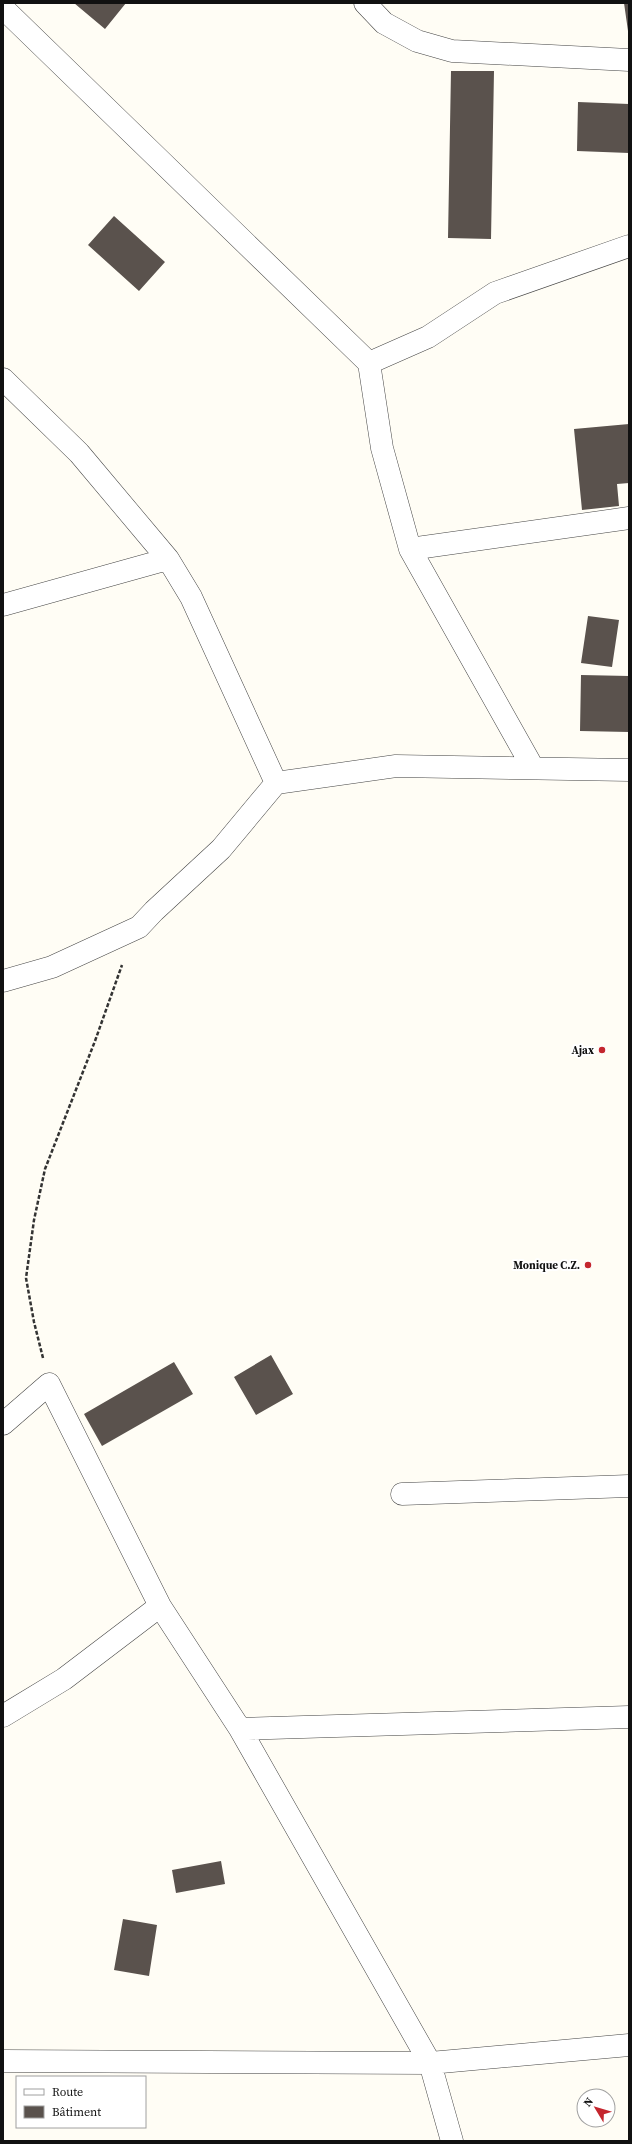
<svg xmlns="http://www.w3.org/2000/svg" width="632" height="2144" font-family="'Source Serif 4',serif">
<rect width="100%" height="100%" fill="#fffdf5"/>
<path fill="#5a524d" d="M74,3H126L105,29Z
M624,3H629V31H628Z
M451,71H494L491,239L448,238Z
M578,102L629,104V153L577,151Z
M114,216L165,262L139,291L88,245Z
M629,424V483L617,484L619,506L582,510L574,429Z
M588,616L619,620L612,667L581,663Z
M581,675L629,676V732L580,731Z
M271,1355L293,1394L256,1415L234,1377Z
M174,1362L193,1394L102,1446L84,1414Z
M221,1861L225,1884L176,1893L172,1870Z
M123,1919L157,1925L149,1976L114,1970Z"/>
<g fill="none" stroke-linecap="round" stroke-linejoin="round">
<defs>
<path id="minor" d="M365,3L384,23L417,41L452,51L629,60
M3,8L369,363L382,448L410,549L533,768
M369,363L428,337L495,293L629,246
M3,379L79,453L168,559L191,597L276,783
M410,549L629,518
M3,605L168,559
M3,981L52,967L139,927L154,911L221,849L276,783L396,766L629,770
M3,1424L49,1384L160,1606L240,1729L430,2063L452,2141
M402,1494L629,1486
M3,1716L64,1679L160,1606
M240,1729L629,1717
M3,2061L430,2063L629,2045"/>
</defs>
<use href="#minor" stroke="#444" stroke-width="23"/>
<path stroke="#333" stroke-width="2.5" stroke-dasharray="4 2" stroke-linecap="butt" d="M43,1358L34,1322L26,1278L34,1220L45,1169L95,1041L122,965"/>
<use href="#minor" stroke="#fff" stroke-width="22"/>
</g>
<g fill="#c4262e" stroke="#fff" stroke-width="1.5">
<circle cx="602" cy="1050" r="4"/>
<circle cx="588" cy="1265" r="4"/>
</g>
<g text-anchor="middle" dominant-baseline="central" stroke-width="4" stroke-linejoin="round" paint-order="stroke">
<g font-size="11" font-weight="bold" fill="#111" stroke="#fff" text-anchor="end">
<text x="594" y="1050">Ajax</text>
<text x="580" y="1265">Monique C.Z.</text>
</g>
</g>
<rect width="632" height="2144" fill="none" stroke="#111111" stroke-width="8"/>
<rect x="16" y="2076" width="130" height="52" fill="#ffffff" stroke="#a0a0a0"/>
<rect x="24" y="2089" width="20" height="6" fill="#ffffff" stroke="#a0a0a0"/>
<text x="52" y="2096" font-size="12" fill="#111111">Route</text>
<rect x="24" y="2106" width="20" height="12" fill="#5a524d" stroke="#a0a0a0"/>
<text x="52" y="2116" font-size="12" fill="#111111">Bâtiment</text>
<g transform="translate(596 2108) rotate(308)"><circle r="19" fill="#ffffff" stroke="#a0a0a0"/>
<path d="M0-3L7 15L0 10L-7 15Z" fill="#c4262e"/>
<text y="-6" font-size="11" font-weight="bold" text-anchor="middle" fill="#111111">N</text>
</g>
</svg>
